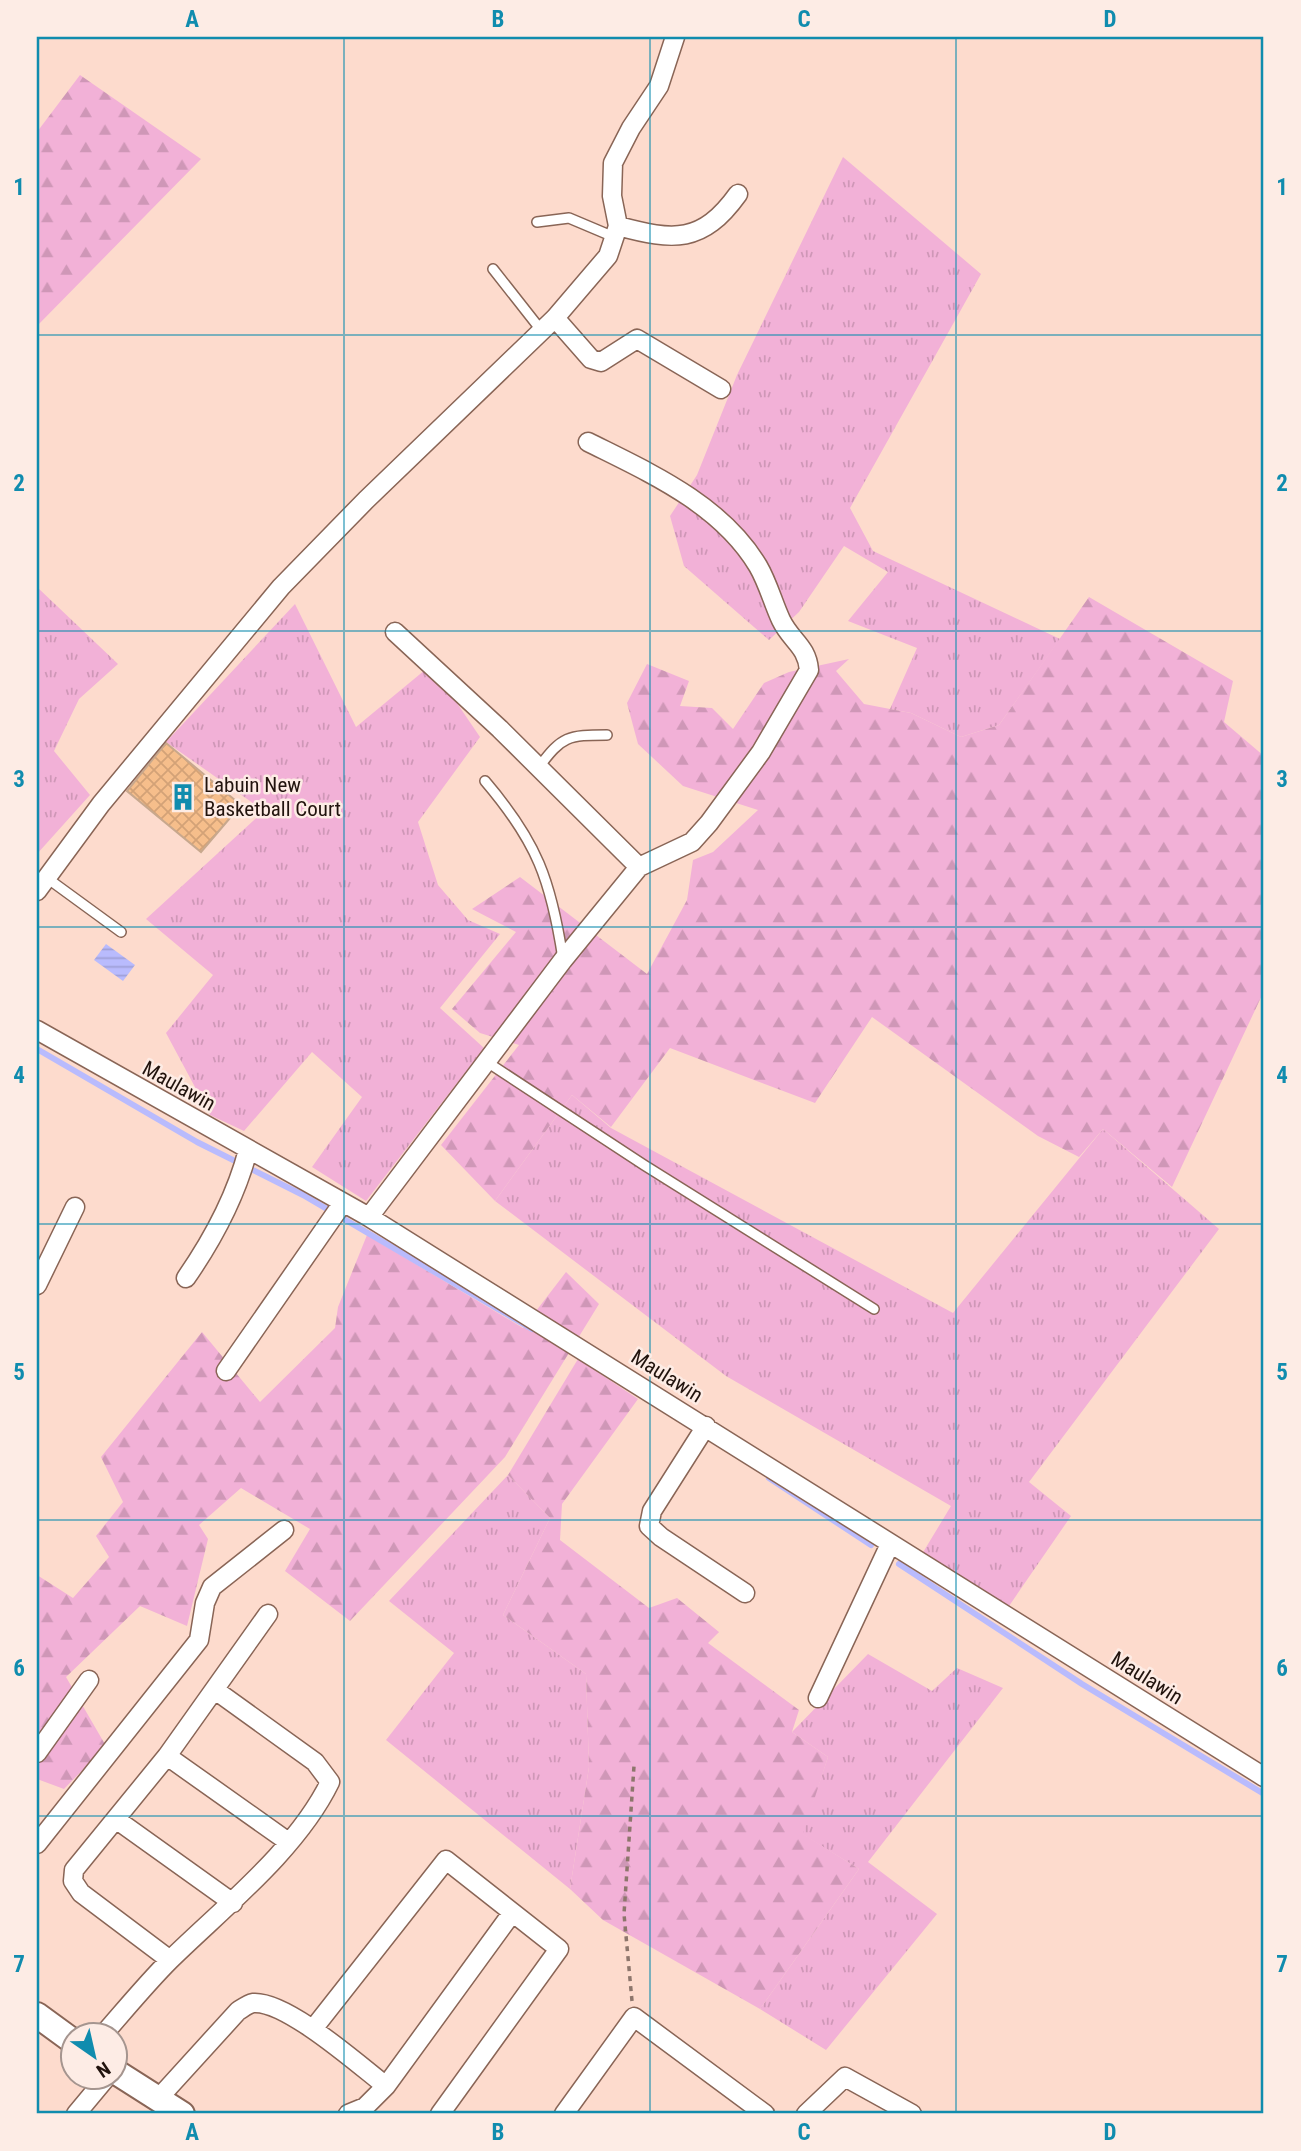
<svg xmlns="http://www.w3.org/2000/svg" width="1301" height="2151" font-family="'Roboto Condensed',sans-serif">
<defs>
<pattern id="grass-tufts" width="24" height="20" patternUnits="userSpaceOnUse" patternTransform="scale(1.75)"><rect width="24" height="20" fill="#f2b1d7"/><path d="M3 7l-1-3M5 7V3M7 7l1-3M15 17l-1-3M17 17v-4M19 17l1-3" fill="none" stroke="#cf97b7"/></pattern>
<pattern id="forest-firs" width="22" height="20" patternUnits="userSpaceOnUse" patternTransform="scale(1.75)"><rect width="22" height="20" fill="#f2b1d7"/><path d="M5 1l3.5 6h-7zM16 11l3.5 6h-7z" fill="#cf97b7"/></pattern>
<pattern id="water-rules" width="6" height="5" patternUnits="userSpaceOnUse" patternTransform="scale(1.75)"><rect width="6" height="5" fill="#b9bbfd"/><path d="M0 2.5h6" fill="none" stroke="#9fa0d8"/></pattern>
<pattern id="building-cross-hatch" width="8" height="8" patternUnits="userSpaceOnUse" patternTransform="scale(1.75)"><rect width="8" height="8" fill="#f6be8b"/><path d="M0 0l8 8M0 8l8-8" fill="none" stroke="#d3a277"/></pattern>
</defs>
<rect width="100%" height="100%" fill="#fddbcd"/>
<path fill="url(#grass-tufts)" d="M843,157L981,274L850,508L873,551L1060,639L999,725L961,737L911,713L890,709L917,648L848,621L888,572L844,546L799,612L769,640L684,566L670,516L697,475L737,375Z
M37,587L118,664L79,699L54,751L90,795L37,854Z
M295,604L356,727L431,665L480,737L418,822L438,885L468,920L500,934L440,1008L484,1048L366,1201L312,1167L362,1097L312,1052L244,1131L210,1115L166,1033L213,975L146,919L264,811L166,742Z
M572,1095L611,1128L953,1313L1103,1129L1219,1229L1029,1482L1071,1516L1009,1606L922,1554L951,1506L726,1376L495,1201Z
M508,1475L550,1518L503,1615L586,1674L589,1767L570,1889L386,1740L454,1653L389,1601Z
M868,1654L932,1691L957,1668L1003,1688L868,1862L937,1914L826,2050L760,2009L859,1869L802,1834L828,1757L792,1732Z"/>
<path fill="url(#forest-firs)" d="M80,75L201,159L37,326V132Z
M1089,597L1233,681L1224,722L1264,756V991L1172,1187L1103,1129L1079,1157L1038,1136L872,1017L815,1103L670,1048L611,1127L572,1095L495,1201L441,1145L519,1045L480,1033L452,1009L516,932L472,909L520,877L647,974L687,900L693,860L713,852L758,810L683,786L638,744L627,703L647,664L689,681L680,706L712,708L733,729L764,683L789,672L849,659L836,671L864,704L911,713L961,737L999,725Z
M367,1235L523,1328L566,1272L599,1304L505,1457L350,1621L285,1571L310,1529L241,1488L199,1525L208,1539L187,1626L140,1606L66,1677L106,1746L64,1789L37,1779V1575L73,1598L109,1557L96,1536L123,1502L101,1457L202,1332L260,1402L335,1328L338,1307Z
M578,1359L638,1399L562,1504L560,1540L649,1608L677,1598L719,1632L708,1643L799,1710L792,1732L828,1757L803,1834L859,1869L760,2009L603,1920L570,1889L589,1767L586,1674L503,1615L550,1518L508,1475Z"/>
<path fill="url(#water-rules)" d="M106,944L135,965L123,981L94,960Z"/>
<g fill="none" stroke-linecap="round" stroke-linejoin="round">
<path stroke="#b9bbfd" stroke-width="6" d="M37,1049L197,1142L303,1195L532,1329
M769,1478L871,1545
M899,1564L1082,1684L1264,1794"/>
</g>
<path fill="url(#building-cross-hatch)" stroke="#c8a88d" stroke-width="2" d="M166,743L241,805L201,852L127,791Z"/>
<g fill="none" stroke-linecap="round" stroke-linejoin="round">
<defs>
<path id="service" d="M537,222L569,218L614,237
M493,269L541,330
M539,767C562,736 568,735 607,735
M485,781C537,842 551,880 563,959
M47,878L121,932
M487,1062L644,1165L874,1309"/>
<path id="minor" d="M618,226C674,241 702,244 738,194
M555,318L591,359L601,362L637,339L721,389
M588,442C650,473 721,504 758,566C768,583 773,603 781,620C791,641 807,646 809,670L761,752L709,823L692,842L639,867
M37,891L101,804L281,587L366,500L555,318L608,256L618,226L612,196L613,163L631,128L659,86L675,37
M37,1030L369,1217L1264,1777
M369,1217L563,960L639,867L500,729L395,632
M186,1278C213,1239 236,1196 248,1150
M37,1285L75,1207
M226,1371L342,1204
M706,1426L652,1511L649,1526L661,1537L745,1593
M818,1698L890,1544
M37,1753L89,1680
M167,1756L287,1841
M117,1820L233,1903
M37,1844L199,1640L205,1603L212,1587L284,1530
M170,1960L81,1893L73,1881L74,1870L167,1756L268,1614
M313,2029L446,1860L559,1949L440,2114
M102,2036C124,2011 146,1984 170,1960C223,1908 297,1850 330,1782L315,1762L215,1690
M157,2100L238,2011C243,2008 248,2004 253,2003C286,2000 359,2065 386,2086
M76,2114L106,2078
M348,2114L365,2107L386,2086L512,1913
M564,2114L634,2017L765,2114
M806,2114L845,2077L912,2114"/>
<path id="secondary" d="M37,2015L74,2042
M116,2072L182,2114"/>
</defs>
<use href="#service" stroke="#896556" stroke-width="12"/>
<use href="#minor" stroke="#896556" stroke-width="21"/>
<use href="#secondary" stroke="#896556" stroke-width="28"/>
<path stroke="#8d766c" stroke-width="3.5" stroke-dasharray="5 5" stroke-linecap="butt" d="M632,2001L624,1914L634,1766"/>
<use href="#service" stroke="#fff" stroke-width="9"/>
<use href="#minor" stroke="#fff" stroke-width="18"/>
<use href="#secondary" stroke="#fff" stroke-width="24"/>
</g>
<path fill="none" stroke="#108cae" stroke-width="2" stroke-opacity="0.55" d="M344,37V2114M650,37V2114M956,37V2114M37,335H1264M37,631H1264M37,927H1264M37,1224H1264M37,1520H1264M37,1816H1264"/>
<defs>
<symbol id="building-bare" viewBox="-9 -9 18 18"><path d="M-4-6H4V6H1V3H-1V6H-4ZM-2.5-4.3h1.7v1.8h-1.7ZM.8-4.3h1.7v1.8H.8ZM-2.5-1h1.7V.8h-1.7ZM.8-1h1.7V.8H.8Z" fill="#108cae" stroke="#fdece5" stroke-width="2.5" paint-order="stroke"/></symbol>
</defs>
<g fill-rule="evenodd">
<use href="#building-bare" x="164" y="778" width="38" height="38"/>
</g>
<g text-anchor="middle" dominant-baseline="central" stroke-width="5" stroke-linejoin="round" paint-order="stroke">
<g font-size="21" fill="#21130d" stroke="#fdece5" text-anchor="start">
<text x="204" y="785">Labuin New<tspan x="204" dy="24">Basketball Court</tspan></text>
</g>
<g font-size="21" fill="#21130d" stroke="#fdece5">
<text transform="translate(179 1086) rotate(29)">Maulawin</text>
<text transform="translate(667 1376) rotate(32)">Maulawin</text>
<text transform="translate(1147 1678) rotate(32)">Maulawin</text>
</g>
</g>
<rect width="1301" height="2151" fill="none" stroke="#fdece5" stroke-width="77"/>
<g transform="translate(94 2056) rotate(146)"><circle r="33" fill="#fdece5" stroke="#a5958f" stroke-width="2"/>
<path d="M0-5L12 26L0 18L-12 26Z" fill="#108cae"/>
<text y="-10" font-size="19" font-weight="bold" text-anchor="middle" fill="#21130d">N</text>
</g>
<rect x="38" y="38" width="1224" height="2074" fill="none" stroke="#108cae" stroke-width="2.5"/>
<g font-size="23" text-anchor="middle" font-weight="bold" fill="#108cae">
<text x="192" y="27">A</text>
<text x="498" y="27">B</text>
<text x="804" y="27">C</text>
<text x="1110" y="27">D</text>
<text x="19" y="195">1</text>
<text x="1282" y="195">1</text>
<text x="19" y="491">2</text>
<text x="1282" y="491">2</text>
<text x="19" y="787">3</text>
<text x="1282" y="787">3</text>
<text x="19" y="1083">4</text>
<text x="1282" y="1083">4</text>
<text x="19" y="1380">5</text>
<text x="1282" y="1380">5</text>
<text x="19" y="1676">6</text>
<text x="1282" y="1676">6</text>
<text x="19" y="1972">7</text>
<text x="1282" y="1972">7</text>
<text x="192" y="2140">A</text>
<text x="498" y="2140">B</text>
<text x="804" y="2140">C</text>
<text x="1110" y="2140">D</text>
</g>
</svg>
